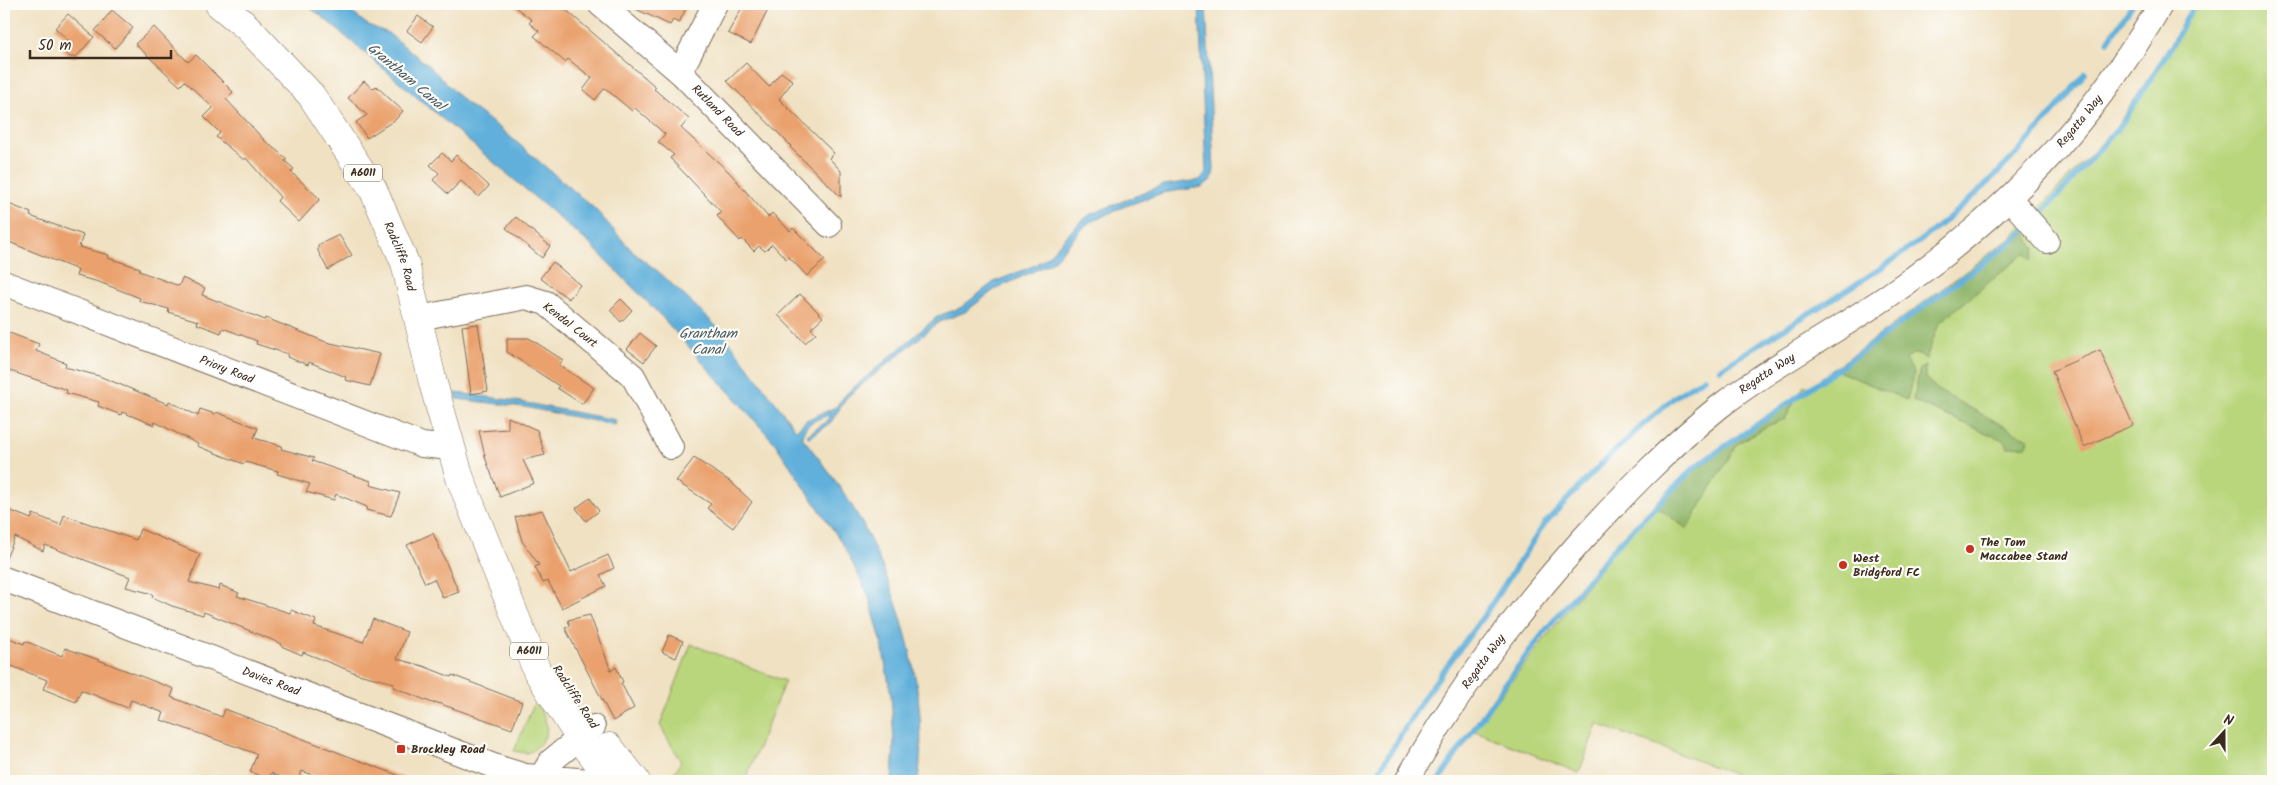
<svg xmlns="http://www.w3.org/2000/svg" width="2277" height="785" font-family="Kalam,sans-serif">
<rect width="100%" height="100%" fill="#fdfcf7"/>
<filter id="ink" filterUnits="userSpaceOnUse"><feTurbulence type="fractalNoise" baseFrequency=".02" numOctaves="2"/><feDisplacementMap in="SourceGraphic" scale="10" xChannelSelector="R" yChannelSelector="G"/><feConvolveMatrix kernelMatrix="1 2 1 2 8 2 1 2 1" color-interpolation-filters="sRGB"/></filter>
<filter id="wash" filterUnits="userSpaceOnUse"><feTurbulence type="fractalNoise" baseFrequency=".0096" numOctaves="4" result="noise"/><feDisplacementMap in="SourceGraphic" scale="20" xChannelSelector="R" yChannelSelector="G"/><feGaussianBlur stdDeviation="1.12" result="paint"/><feColorMatrix in="noise" values="0 0 0 0 0 0 0 0 0 0 0 0 0 0 0 0 0 1.4 0 .05"/><feComposite in="paint" operator="in"/></filter>
<g filter="url(#wash)">
<rect width="100%" height="100%" fill="#f0e1c2"/>
<path fill="#b9d67c" stroke="#7a804d" d="M2197,4H2273V781H1753L1597,724L1579,773L1473,730L1621,542L1693,472L1801,392L1804,385L1809,387L2011,238L2115,129Z
M691,644L785,681L745,781H669L681,762L660,725Z
M535,701C548,722 554,734 532,751L526,753L514,751Z"/>
<path fill="#92b76c" stroke="#667045" d="M2026,233L2035,249L2032,261L2025,253L1939,323L1926,359L1920,354H1912L1906,360L1914,373L1907,400L1838,371Z
M1925,366V378L1939,391L2026,438L2029,440L2026,446L2008,447L2005,441L1913,401L1920,369Z
M1796,398L1785,419L1767,426L1737,444L1687,529L1657,507L1693,472Z"/>
<path fill="#61b0db" stroke="#4e6d7c" d="M303,4H341L368,25L388,33L429,66L466,103L501,129L595,209L634,253L660,273L705,315L723,333L796,430L806,420L836,407L846,394L938,316L960,308L994,282L1033,266L1046,258L1079,223L1091,214L1163,185L1200,180L1206,172L1199,4H1206L1214,170L1212,179L1202,187L1162,193L1123,207L1087,224L1051,263L994,290L965,312L939,322L847,397L831,422L809,438L807,435L826,422L831,414C819,419 804,422 802,437C824,465 846,493 863,525C902,602 930,695 918,781H892L894,742L891,695L881,640L869,597L844,546L774,442L661,316L591,245L319,14Z
M456,393L510,400L616,420L615,425L524,407L457,399Z"/>
<g fill="none" stroke-linecap="round" stroke-linejoin="round">
<path stroke="#61b0db" stroke-width="5.5" d="M2108,41L2133,4
M2035,221L2121,125L2175,41L2194,4
M1720,369C1775,333 1832,301 1887,264C1964,213 2029,146 2085,73
M1373,781L1424,697L1485,614L1545,523L1606,459L1645,423L1676,396L1704,378
M1438,781L1502,688L1545,631L1615,547L1695,467L1842,366L2017,238L2028,227"/>
</g>
<g id="blocks">
<path fill="#eaa16d" d="M511,4H559L656,87L654,89L689,119L681,128L729,172L768,217L772,213L790,231L793,228L825,260L807,276L789,257L786,259L772,244L765,251L759,246L754,251L742,239L740,241L717,216L721,212L670,158L674,155L658,142L665,134L635,108L632,111L605,88L595,100L583,90L592,78L568,59L565,62L534,36L539,31L529,23L532,20Z
M625,4H688L679,23L673,20L670,25Z
M744,4H771L751,44L728,33Z
M112,10L133,28L115,48L95,31Z
M68,14L94,37L76,57H70L62,51L70,42L55,28Z
M418,16L433,27L422,42L407,31Z
M154,27L188,62L196,55L233,92L226,99L265,141L287,159L285,161L294,169L291,172L320,199L299,222L277,201L280,197L246,158L244,160L216,137L220,133L204,117L213,108L185,81L180,86L135,44Z
M746,63L769,87L781,72L793,81L779,99L834,153L829,158L841,171V197L790,147L791,146L727,81Z
M364,81L373,89L376,86L403,111L396,119L367,138L356,122L367,115L348,98Z
M442,153L451,161L456,155L489,186L479,197L461,181L448,194L433,180L439,173L430,165Z
M4,202L31,213L30,216L83,235L79,247L109,255L108,258L140,268L139,271L179,286L182,278L205,288L202,295L265,320L266,318L326,342L380,354L370,386L345,380L346,377L309,362L308,365L287,357L288,354L256,344L257,341L223,328L221,333L197,324L198,321L168,312L169,309L139,301L140,298L99,282L76,276L78,270L4,240Z
M516,217L550,246L542,258L506,228Z
M339,235L352,255L328,270L318,251V245Z
M553,262L580,285L569,299L540,278Z
M800,294L823,317L811,328L816,333L805,343L778,315Z
M621,299L632,310L621,322L610,310Z
M478,324L488,391L471,394L462,326Z
M4,331L39,344L36,351L66,363L65,367L99,376L168,404L169,401L198,416L200,409L215,414L216,412L258,428L254,438L282,446L281,449L314,458L312,461L371,481L370,485L400,493L391,516L366,510L367,507L336,494L334,500L306,492L310,484L277,474L278,471L245,462L244,464L197,446L198,444L155,422L154,425L122,412L121,415L98,406L99,402L66,393L67,390L4,369Z
M640,333L656,346L644,362L627,349Z
M507,338H529L563,360L559,365L594,388L582,404L557,388L559,386L507,352Z
M2100,350L2133,425L2084,447L2052,371Z
M508,417L537,430L545,455L523,460L534,483L500,497L486,460L479,431L508,429Z
M694,458L731,482L752,502L733,528L707,508L711,504L676,481Z
M590,498L599,511L586,521L576,508Z
M4,508L31,519L33,514L61,525L64,515L136,540L140,529L200,554L189,582L219,590L220,585L239,593L237,596L290,613L291,610L316,620L314,626L363,642L373,619L407,632L397,659L423,666L451,677L452,675L522,702L512,729L435,702V704L393,687L394,683L358,674L303,652L302,655L281,646L282,644L204,612L203,615L172,606L152,597L153,594L126,587L130,577L45,545L43,551L15,537L4,563Z
M542,510L571,572L608,555L614,568L600,575L606,586L562,608L548,581L543,583L535,567L539,565L522,541L515,517Z
M433,533L459,592L443,598L434,579L425,583L407,545Z
M590,615L611,671L616,667L623,682L621,683L634,708L613,721L565,628L570,626L568,620Z
M669,635L683,641L676,658L662,652Z
M4,636L24,644L25,641L62,656L65,648L91,657L174,689L171,697L222,717L225,709L413,781H328L302,771L298,781H290L271,773L269,779L250,772L257,754L161,720L164,713L131,700L128,708L81,690L76,702L43,689L47,680L4,663Z"/>
</g>
</g>
<g filter="url(#ink)">
<use href="#blocks" fill-opacity="0" stroke="#7a6a57" stroke-width="1"/>
<g fill="none" stroke-linecap="round" stroke-linejoin="round">
<defs>
<g id="minor">
<path id="s1" d="M600,4L680,72L829,225"/>
<path d="M680,72L715,4"/>
<path d="M2010,199L2047,241"/>
<path id="s2" d="M4,283L422,445L450,448"/>
<path d="M419,318L526,297L546,303L633,376L671,447"/>
<path id="s3" d="M4,579L496,767L525,776L591,781"/>
<path d="M541,777L551,761L593,727"/>
<path id="s4" d="M1407,781C1454,694 1515,615 1581,541C1624,494 1669,447 1719,407C1772,366 1830,335 1885,298C2001,219 2090,125 2161,4"/>
</g>
<g id="highway">
<path id="s5" d="M219,4L247,27L311,95L373,189L405,263L433,383L460,478L537,671L579,737L612,781"/>
<path d="M609,747L636,781"/>
</g>
</defs>
<use href="#minor" stroke="#7a6a57" stroke-width="26"/>
<use href="#highway" stroke="#7a6a57" stroke-width="29"/>
<use href="#minor" stroke="#fff" stroke-width="24"/>
<use href="#highway" stroke="#fff" stroke-width="28"/>
</g>
</g>
<g fill="#c8321e" stroke="#fdfcf7" stroke-width="2">
<circle cx="1970" cy="549" r="5"/>
<circle cx="1843" cy="565" r="5"/>
<rect x="396" y="744" width="10" height="10" rx="2.5"/>
</g>
<g text-anchor="middle" dominant-baseline="central" stroke-width="4.5" stroke-linejoin="round" paint-order="stroke">
<g fill="#fdfcf7" stroke="#75695f" stroke-width="1">
<rect x="344" y="164.5" width="38" height="17" rx="4"/>
<rect x="510" y="642.5" width="38" height="17" rx="4"/>
</g>
<g font-size="11" font-weight="bold" fill="#3b2a1e">
<text x="363" y="173">A6011</text>
<text x="529" y="651">A6011</text>
</g>
<g font-size="12" fill="#3b2a1e" stroke="#fdfcf7">
<text stroke="none"><textPath href="#s1" startOffset="159">Rutland Road</textPath></text>
<text stroke="none"><textPath href="#s4" startOffset="952">Regatta Way</textPath></text>
<text stroke="none"><textPath href="#s5" startOffset="315">Radcliffe Road</textPath></text>
<text transform="translate(570 325) rotate(38)">Kendal Court</text>
<text stroke="none"><textPath href="#s2" startOffset="239">Priory Road</textPath></text>
<text stroke="none"><textPath href="#s4" startOffset="548">Regatta Way</textPath></text>
<text stroke="none"><textPath href="#s4" startOffset="142">Regatta Way</textPath></text>
<text stroke="none"><textPath href="#s3" startOffset="286">Davies Road</textPath></text>
<text transform="translate(575 697) rotate(57)">Radcliffe Road</text>
</g>
<g font-size="12" font-weight="bold" fill="#3b2a1e" stroke="#fdfcf7" text-anchor="start">
<text x="1980" y="542">The Tom<tspan x="1980" dy="14">Maccabee Stand</tspan></text>
<text x="1853" y="558">West<tspan x="1853" dy="14">Bridgford FC</tspan></text>
<text x="411" y="749">Brockley Road</text>
</g>
<g font-size="14" font-style="italic" fill="#485960" stroke="#fdfcf7">
<text transform="translate(406 77) rotate(40)">Grantham Canal</text>
<text x="708" y="334">Grantham<tspan x="708" dy="16">Canal</tspan></text>
</g>
</g>
<rect width="2277" height="785" fill="none" stroke="#fdfcf7" stroke-width="20"/>
<g transform="translate(2224 732) rotate(21)" stroke="#fdfcf7" stroke-width="4" paint-order="stroke">
<path d="M0-4L9 19L0 12L-9 19Z" fill="#3b2a1e"/>
<text y="-8" font-size="14" font-weight="bold" text-anchor="middle" fill="#3b2a1e">N</text>
</g>
<path d="M30 50v8h141v-8" fill="none" stroke="#3b2a1e" stroke-width="2.5"/>
<text x="38" y="50" font-size="15" fill="#3b2a1e" stroke="#fdfcf7" stroke-width="4" paint-order="stroke">50 m</text>
</svg>
